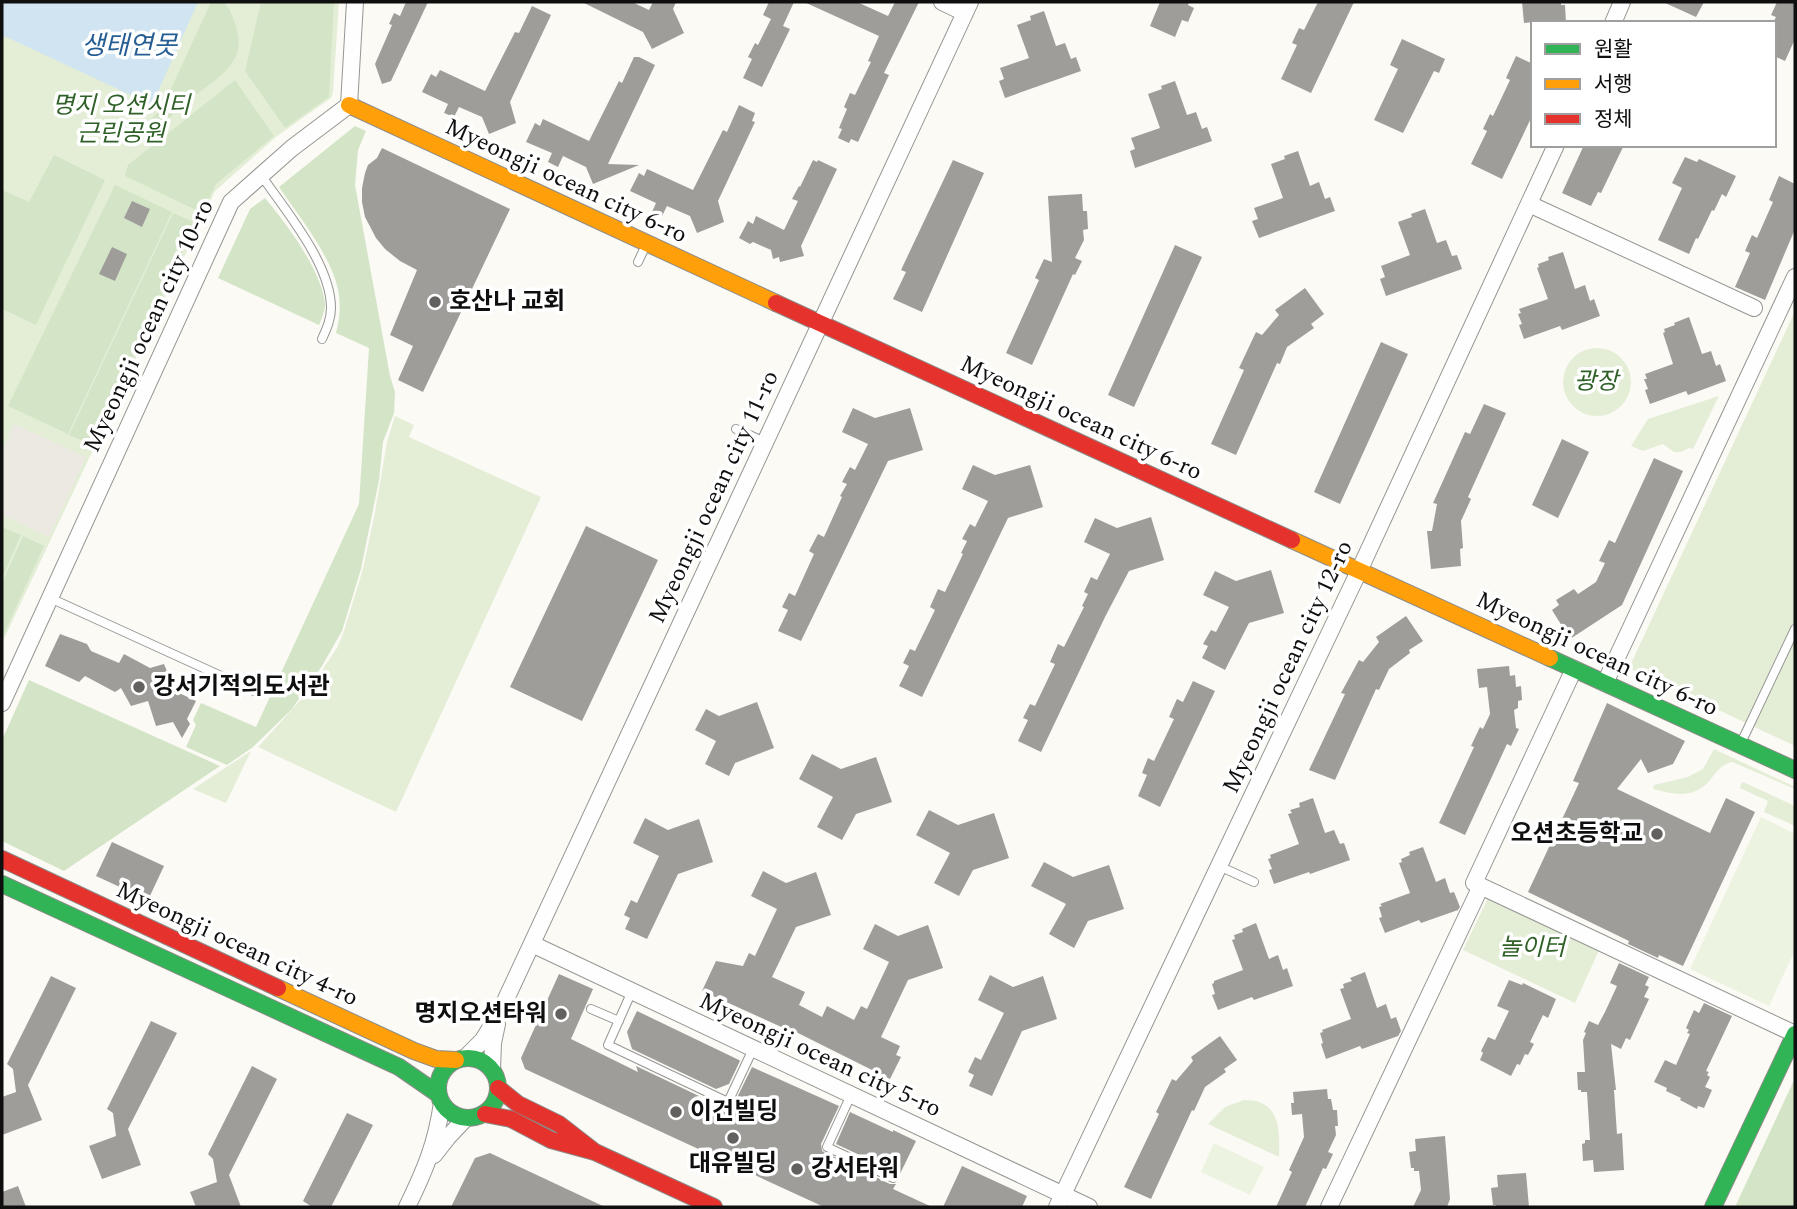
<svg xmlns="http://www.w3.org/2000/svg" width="1797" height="1209" font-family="Spectral,'Noto Sans KR',serif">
<rect width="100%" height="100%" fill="#fbfaf5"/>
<path fill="#e4eed7" d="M2,2H339L333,92L331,98L277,136L215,191L2,643Z
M1795,311V746L1629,668Z
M1563 382a34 34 0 1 1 68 0a34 34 0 1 1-68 0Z
M1719,396L1693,449L1689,448L1681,452H1674L1663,444L1643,451L1631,446L1648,419Z
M395,416L414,425L409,437L541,497L396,812L258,747L306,694L337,648L344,631L363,569L375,512L387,442Z
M1714,749L1795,787V789L1732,762C1722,764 1717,771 1711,779C1695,799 1675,795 1653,789L1654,785L1688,777L1703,769Z
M251,751L226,803L193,789Z
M1743,782L1795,806V826L1764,812L1768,801L1740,788L1741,784Z
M1490,894L1601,946L1575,1003L1463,950Z
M1244,1100C1280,1099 1280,1130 1279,1157L1208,1124L1225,1107Z"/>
<path fill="#d4e5c7" d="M211,2H224C230,9 233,17 236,26C249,66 212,80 187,102C177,110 168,119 159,128L152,118L162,108Z
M261,2H334L329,97L285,128L245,71Z
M235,80L274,136L216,184L202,213L125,176L128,165Z
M355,126L366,131L358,150L355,185L390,376L395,392L394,413L383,442L379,480L361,569L342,631L322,666L292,709L253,747L227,765L186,747L196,725L193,720L201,703L256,727L359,504L369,348L336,333C340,318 341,305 338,290C332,257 298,215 279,187Z
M54,155L105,180L36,325L2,309V190L29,202Z
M115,185L172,212L68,434L8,406Z
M265,198C286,223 322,271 325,304C325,311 322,318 319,325L218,278L250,209Z
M173,213L196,223L92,445L69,435Z
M2,527L21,535L2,578Z
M23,536L44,546L2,638V583Z
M29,680L220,766L64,871L2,841V740Z
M1795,1078V1207H1735Z"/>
<path fill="#edf3e1" d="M1761,817L1795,834V950L1769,1006L1690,969Z
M1214,1143L1264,1167L1250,1195L1201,1172Z"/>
<path fill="#ebe9e1" d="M14,424L86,457L49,537L2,515V450Z"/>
<path fill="#d0e4f1" d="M2,2H198L152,105L2,35Z"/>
<path fill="#9f9d9a" d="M406,2H428L391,81L382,84L375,64L392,25L389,24L394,13L400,16Z
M582,2H632L649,10L653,2H676L673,9L684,33L652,49L643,32Z
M769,2H794L783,26L790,29L762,87L743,78L752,59L748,57L755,43L758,45L771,19L763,15Z
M804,2H857L888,16L895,2H919L884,73L889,75L858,142L851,139L849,143L838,138L842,129L839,128L847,109L844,107L850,93L855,95L871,62L868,61L879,36Z
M1160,2H1189L1188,5L1194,8L1188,22L1182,20L1175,37L1150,26Z
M1318,2H1354L1311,93L1281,79L1297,45L1292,43L1299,28L1304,30Z
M1522,2H1561V5H1565L1566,23H1543L1544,21L1524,23Z
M1663,2H1704L1696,17Z
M1777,2H1795V39L1785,61L1774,56V21L1776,17L1771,15Z
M532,6L551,15L510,102L516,123L489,134L482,117L459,107L454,117L444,113L448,104L422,92L431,74L436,77L440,70L485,91L515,32L519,33Z
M1044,11L1056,46L1065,43L1071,59L1076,57L1081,71L1005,98L999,81L1004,79L1000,68L1029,58L1017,25L1031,20L1030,16Z
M1402,39L1445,59L1439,73L1434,71L1403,133L1374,120L1398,69L1390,65Z
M1516,56L1533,64V114L1502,179L1471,164L1487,131L1483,129L1490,114L1493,116L1510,80L1506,78Z
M634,57H639L655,65L608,164L639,165L593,184L586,167L563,156L558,167L548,162L552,153L526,142L535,123L540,126L543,119L589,141L619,81L622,83Z
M1175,81L1187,115L1196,112L1202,129L1207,127L1212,141L1135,168L1130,151L1135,149L1131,138L1160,128L1148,94L1162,89L1161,86Z
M739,105L755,113L752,121L755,122L718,201L724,222L697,233L690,216L667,206L662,216L652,212L656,203L630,191L639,173L644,176L647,169L693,190L723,130L727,132Z
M1584,145H1624L1601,193L1598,192L1591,206L1562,193Z
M382,148L510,209L423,392L398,380L413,346L390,335L417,270L400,261L385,249L376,238L365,217L362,202V188L365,173L368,165L377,158Z
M1298,151L1310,186L1319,182L1325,199L1330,197L1335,211L1259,238L1252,221L1258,219L1254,208L1283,198L1271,164L1285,159L1284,156Z
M1685,157L1697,162L1699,159L1736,176L1726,197L1722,194L1714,211L1712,210L1698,239L1696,238L1689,254L1658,240L1682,188L1672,183Z
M813,160L817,162L818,160L837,169L801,246L804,256L780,262L779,257L773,259L771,250L753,242L750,244L739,238L748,221L753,224L756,216L784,230L798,201L792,199L799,186L800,187Z
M953,160L984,173L922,312L893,299L906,272L901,270Z
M1779,176L1795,184V229L1765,300L1735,287L1750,253L1745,251L1752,235L1757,238L1773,202L1769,200Z
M1082,194L1083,211H1087L1088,229L1083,230L1084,240L1075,258L1082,261L1075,275L1073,274L1032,365L1006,353L1039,280L1035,278L1044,259L1052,262L1048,196Z
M132,201L150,209L142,227L124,218Z
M1425,209L1437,243L1446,240L1452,256L1457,255L1462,269L1386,296L1380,279L1385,277L1381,266L1410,255L1398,222L1412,217L1411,214Z
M1175,245L1202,257L1134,407L1108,395Z
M112,247L127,254L115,281L99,274Z
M1563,252L1575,289L1585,285L1590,301L1594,299L1600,316L1562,330L1560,326L1524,339L1519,325L1522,324L1518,314L1521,313L1519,309L1548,299L1537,268L1539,267L1538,264L1549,260L1548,257Z
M1305,288L1324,314L1311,324L1314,328L1287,347L1280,364L1277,363L1236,455L1211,444L1244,370L1239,368L1256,332L1262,335L1279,315L1275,310Z
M1689,317L1702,354L1711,351L1716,366L1720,364L1726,381L1688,395L1686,391L1650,404L1645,390L1648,389L1644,379H1647L1645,374L1673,364L1663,333L1665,332L1664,329L1675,325L1674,323Z
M1381,342L1408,354L1340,504L1314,492Z
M1484,404L1506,413L1468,497L1471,499L1461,521L1463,548L1460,549L1461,566L1431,569L1427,531H1432L1437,504L1433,503L1465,432L1470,434Z
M853,408L875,418L910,408L923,450L888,461L801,641L778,631L788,610L782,607L789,593L795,596L814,554L809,551L818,534L824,537L842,497L840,496L847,484L842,482L850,467L855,470L868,444L842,432Z
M1562,439L1589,452L1558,518L1532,505Z
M1654,458L1683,471L1622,605L1570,639L1552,610L1559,605L1556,600L1574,589L1578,594L1596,582L1605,563L1599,561L1609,540L1615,543Z
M973,465L995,475L1030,465L1043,507L1008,518L922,697L899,686L909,666L903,663L910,649L915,651L935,610L930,607L938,589L945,592L963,554L961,553L967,541L962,539L970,524L975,527L988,501L962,489Z
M1151,517L1164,560L1129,571L1105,617L1041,752L1018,741L1028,720L1023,718L1030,704L1035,706L1055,664L1050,662L1058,644L1064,647L1084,607L1082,606L1088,594L1084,592L1091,577L1097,580L1110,554L1084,542L1095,518L1117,528Z
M586,526L658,560L582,721L510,687Z
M1271,570L1284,613L1249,623L1225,670L1202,658L1208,646L1203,644L1211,630L1216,632L1229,607L1203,595L1215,571L1236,581Z
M1406,616L1423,641L1409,650L1410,653L1389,669L1379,690L1376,689L1335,780L1309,770L1345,694L1341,693L1359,660L1363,662L1379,642L1376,637Z
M60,634L87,644L91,651L119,663L124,654L150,668L164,664L175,691L196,701L187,719L190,724L182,738L173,722L156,726L148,701L131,706L121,688L115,692L85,676L79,682L45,666Z
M1509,666L1510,676L1515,675L1516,687L1521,686L1522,700L1518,701V708L1514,710L1516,728L1519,729L1511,746L1507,744L1465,835L1439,823L1474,747L1471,746L1480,727L1483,729L1490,714L1487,687L1479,688L1477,669Z
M1193,681L1215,691L1160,807L1138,796L1147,775L1142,773L1148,758L1154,761L1174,719L1169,717L1177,699L1183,702Z
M757,702L774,748L735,763L729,776L705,764L716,741L695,730L706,709L719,716Z
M1607,703L1685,741L1673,764L1648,773L1641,759L1617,789L1710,833L1726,798L1755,812L1683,966L1659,955L1658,958L1628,944L1629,941L1528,892L1579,783L1573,781Z
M812,754L841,769L876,757L892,802L856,814L842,840L817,827L833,797L799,779Z
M1313,798L1325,833L1334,830L1340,844L1344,843L1350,860L1310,874L1309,872L1274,884L1269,870L1272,869L1268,859L1271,858L1270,855L1299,844L1288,814L1292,813L1290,810L1300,807L1299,803Z
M929,810L958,825L994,813L1009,858L973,870L959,896L934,883L950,853L916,835Z
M645,818L668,830L699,819L713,862L678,874L647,939L625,929L630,918L624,915L631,900L637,903L659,856L633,843Z
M112,842L164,866L148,900L96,876Z
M1423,847L1436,882L1445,878L1450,893L1454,892L1460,907L1458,910L1421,923L1419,920L1385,933L1379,918L1382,917L1379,907L1382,906L1380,904L1410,893L1399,863L1402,862L1401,859L1410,855L1409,852Z
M1044,862L1073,877L1109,865L1124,909L1088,921L1074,948L1049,934L1066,904L1031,886Z
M763,871L786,883L816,872L831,915L796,927L772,977L805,992L799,1005L822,1017L827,1006L854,1020L861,1006L867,1009L889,962L863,949L875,924L898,936L928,925L943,968L908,980L881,1037L900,1046L896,1055L901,1057L890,1079L788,1028V1030L702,991L716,961L743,966L749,953L755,956L777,909L751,896Z
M1256,923L1269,959L1278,955L1283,970L1287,968L1293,986L1254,1000L1252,997L1218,1010L1212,995L1215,994L1212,984L1214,983V981L1243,970L1232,940L1235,939L1234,935L1243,932L1242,929Z
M1619,963L1649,977L1645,985L1649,987L1644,997L1649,999L1630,1040L1626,1038L1621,1049L1611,1044L1616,1090H1614L1617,1134L1622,1133L1624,1170L1594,1172L1593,1160L1583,1161L1582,1144L1585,1143V1140H1590L1587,1092H1581V1090H1578L1577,1072H1585L1583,1040L1586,1033L1584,1032L1589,1021L1598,1025L1605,1012L1617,986L1610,983Z
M1365,972L1377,1008L1386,1004L1391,1019L1396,1017L1401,1031L1398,1036L1362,1049L1360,1046L1326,1059L1321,1044L1323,1043L1320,1033L1323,1032L1322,1030L1351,1019L1340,989L1344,988L1343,984L1352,981L1350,978Z
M559,974L593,989L571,1039L638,1072L636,1066L699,1096L694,1097L729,1114L752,1067L839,1106L821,1144L822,1151L890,1184H896L893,1189L932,1207H824L525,1069L521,1058Z
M990,975L1013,987L1043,976L1057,1019L1022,1031L992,1096L969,1086L974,1075L968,1072L975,1057L981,1060L1004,1013L978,1000Z
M51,976L76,988L28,1085L42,1120L2,1135V1097L16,1092L13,1069L7,1064Z
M1509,980L1522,985L1523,983L1556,999L1548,1018L1543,1015L1530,1042L1534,1044L1528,1055L1525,1054L1520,1065L1517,1064L1511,1076L1480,1060L1483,1053L1481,1051L1488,1037L1495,1040L1509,1011L1497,1006Z
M1704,1003L1732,1016L1706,1071L1709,1072L1707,1075L1710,1077L1705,1087L1712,1090L1704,1108L1698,1106L1697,1109L1680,1100L1681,1098L1666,1091L1667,1088L1654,1082L1665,1060L1676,1065L1690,1034L1687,1033L1689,1030L1686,1028L1694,1010L1699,1013Z
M637,1011L739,1060L740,1061L729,1084L716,1089L632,1049L627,1032Z
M151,1021L177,1033L128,1129L141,1165L102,1179L89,1146L116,1136L113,1113L107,1109Z
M1220,1036L1237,1060L1224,1069L1226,1072L1205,1087L1194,1111L1192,1110L1151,1199L1124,1187L1159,1114L1156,1112L1172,1079L1176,1081L1193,1061L1191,1057Z
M252,1066L277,1079L229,1175L241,1207H196L190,1192L217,1182L213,1159L208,1154Z
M1327,1089L1328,1099H1331L1333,1110H1337L1338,1126H1335L1336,1135L1328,1152L1333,1154L1326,1169L1323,1168L1305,1207H1276L1292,1172L1289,1170L1304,1137L1302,1114L1292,1115L1291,1103H1294L1293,1092Z
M850,1112L893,1132V1130L916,1141L899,1176L896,1172L836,1144Z
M347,1113L373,1125L331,1207H312L303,1201Z
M1445,1136L1450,1199L1447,1207H1413L1421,1190L1419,1171H1414V1168H1411L1409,1152L1416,1151L1415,1139Z
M490,1153L539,1176L605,1207H451L475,1158Z
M962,1166L1027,1196L1022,1207H943Z
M1526,1173L1529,1207H1496V1205H1493L1491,1188L1498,1187L1497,1175Z
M18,1186L26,1207H2V1192Z"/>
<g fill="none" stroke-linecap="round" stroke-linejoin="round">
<defs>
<path id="lane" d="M261,175C285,210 331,264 331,308C331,319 327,328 322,339
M638,262L645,247
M736,429L765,442
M50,598L254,691
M1741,743L1795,629
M1219,866L1254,882
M632,991L608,1045L728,1102L753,1049
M591,1009L619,1021
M851,1095L827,1147L893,1178"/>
<path id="street" d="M942,2L965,13
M1613,23L1622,2
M1529,204L1754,308
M1574,669L1474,883L1795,1034
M1605,683L1795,277
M2,703L231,202L292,148L349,105L355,2
M532,944L1089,1207
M465,1058L483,1040L500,1012L970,2
M492,1069L493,1043L497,1024
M434,1155L448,1137L466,1118
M407,1207C425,1170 436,1144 442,1103
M1057,1207L1359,571L1556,145
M1329,1207L1481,886"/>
<path id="fast" d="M1550,658L1795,770
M2,884L399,1067L438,1094
M438 1088a30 30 0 1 1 60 0a30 30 0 1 1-60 0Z
M1713,1207L1795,1034"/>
<path id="slow" d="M349,105L776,303
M1292,540L1550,658
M278,988L414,1051L436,1059L456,1060"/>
<path id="jam" d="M776,303L1292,540
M2,859L278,988
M485,1114L511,1119L551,1140L595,1152L559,1124L518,1104L498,1088
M595,1152L714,1207"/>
</defs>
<use href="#lane" stroke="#959593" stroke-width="10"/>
<use href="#street" stroke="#959593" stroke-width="18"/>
<use href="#fast" stroke="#8c8b89" stroke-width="18"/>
<use href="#slow" stroke="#8c8b89" stroke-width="18"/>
<use href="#jam" stroke="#8c8b89" stroke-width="18"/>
<use href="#lane" stroke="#fefefe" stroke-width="8"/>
<use href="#street" stroke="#fefefe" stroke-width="16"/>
<use href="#fast" stroke="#30b455" stroke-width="16"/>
<use href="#slow" stroke="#ff9f0a" stroke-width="16"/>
<use href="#jam" stroke="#e5322d" stroke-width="16"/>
</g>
<g fill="#626160" stroke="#fff" stroke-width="2.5">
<circle cx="435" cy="302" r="7"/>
<circle cx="139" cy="687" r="7"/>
<circle cx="1657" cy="834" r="7"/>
<circle cx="561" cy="1014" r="7"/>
<circle cx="676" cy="1112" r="7"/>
<circle cx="733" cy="1138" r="7"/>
<circle cx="797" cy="1169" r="7"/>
</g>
<g text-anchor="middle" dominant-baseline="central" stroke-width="7" stroke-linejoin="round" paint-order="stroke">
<g font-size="24" font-style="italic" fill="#2f6027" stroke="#fff">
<text x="121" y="106">명지 오션시티<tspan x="121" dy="28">근린공원</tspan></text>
<text x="1596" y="382">광장</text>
<text x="1532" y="948">놀이터</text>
</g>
<g font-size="24" fill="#0f0f0f" stroke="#fff">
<text transform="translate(566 181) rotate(25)">Myeongji ocean city 6-ro</text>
<text transform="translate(149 326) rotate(-65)">Myeongji ocean city 10-ro</text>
<text transform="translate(1081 418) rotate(25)">Myeongji ocean city 6-ro</text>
<text transform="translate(714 497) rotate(-65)">Myeongji ocean city 11-ro</text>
<text transform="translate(1597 654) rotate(25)">Myeongji ocean city 6-ro</text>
<text transform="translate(1288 667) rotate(-65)">Myeongji ocean city 12-ro</text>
<text transform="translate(237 944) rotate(25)">Myeongji ocean city 4-ro</text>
<text transform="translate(820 1055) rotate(25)">Myeongji ocean city 5-ro</text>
</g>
<g font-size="24" font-weight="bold" fill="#0f0f0f" stroke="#fff" text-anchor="start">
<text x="449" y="302">호산나 교회</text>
<text x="153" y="687">강서기적의도서관</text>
<text x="1643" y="834" text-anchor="end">오션초등학교</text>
<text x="547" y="1014" text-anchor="end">명지오션타워</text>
<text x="690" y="1112">이건빌딩</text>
<text x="733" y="1164" text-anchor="middle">대유빌딩</text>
<text x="811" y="1169">강서타워</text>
</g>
<g font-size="26" font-style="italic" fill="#265e93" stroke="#fff">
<text x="129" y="46">생태연못</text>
</g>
</g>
<rect width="1797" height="1209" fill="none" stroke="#0f0f0f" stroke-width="7"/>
<rect x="1531" y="21" width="245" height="126" fill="#ffffff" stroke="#9f9f9f" stroke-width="2"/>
<rect x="1545" y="44" width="35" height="10" fill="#30b455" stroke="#9f9f9f" stroke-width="2"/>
<text x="1594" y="56" font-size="21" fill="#0f0f0f">원활</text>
<rect x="1545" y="79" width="35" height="10" fill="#ff9f0a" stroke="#9f9f9f" stroke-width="2"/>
<text x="1594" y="91" font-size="21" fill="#0f0f0f">서행</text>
<rect x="1545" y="114" width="35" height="10" fill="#e5322d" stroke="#9f9f9f" stroke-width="2"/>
<text x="1594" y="126" font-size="21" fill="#0f0f0f">정체</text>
</svg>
